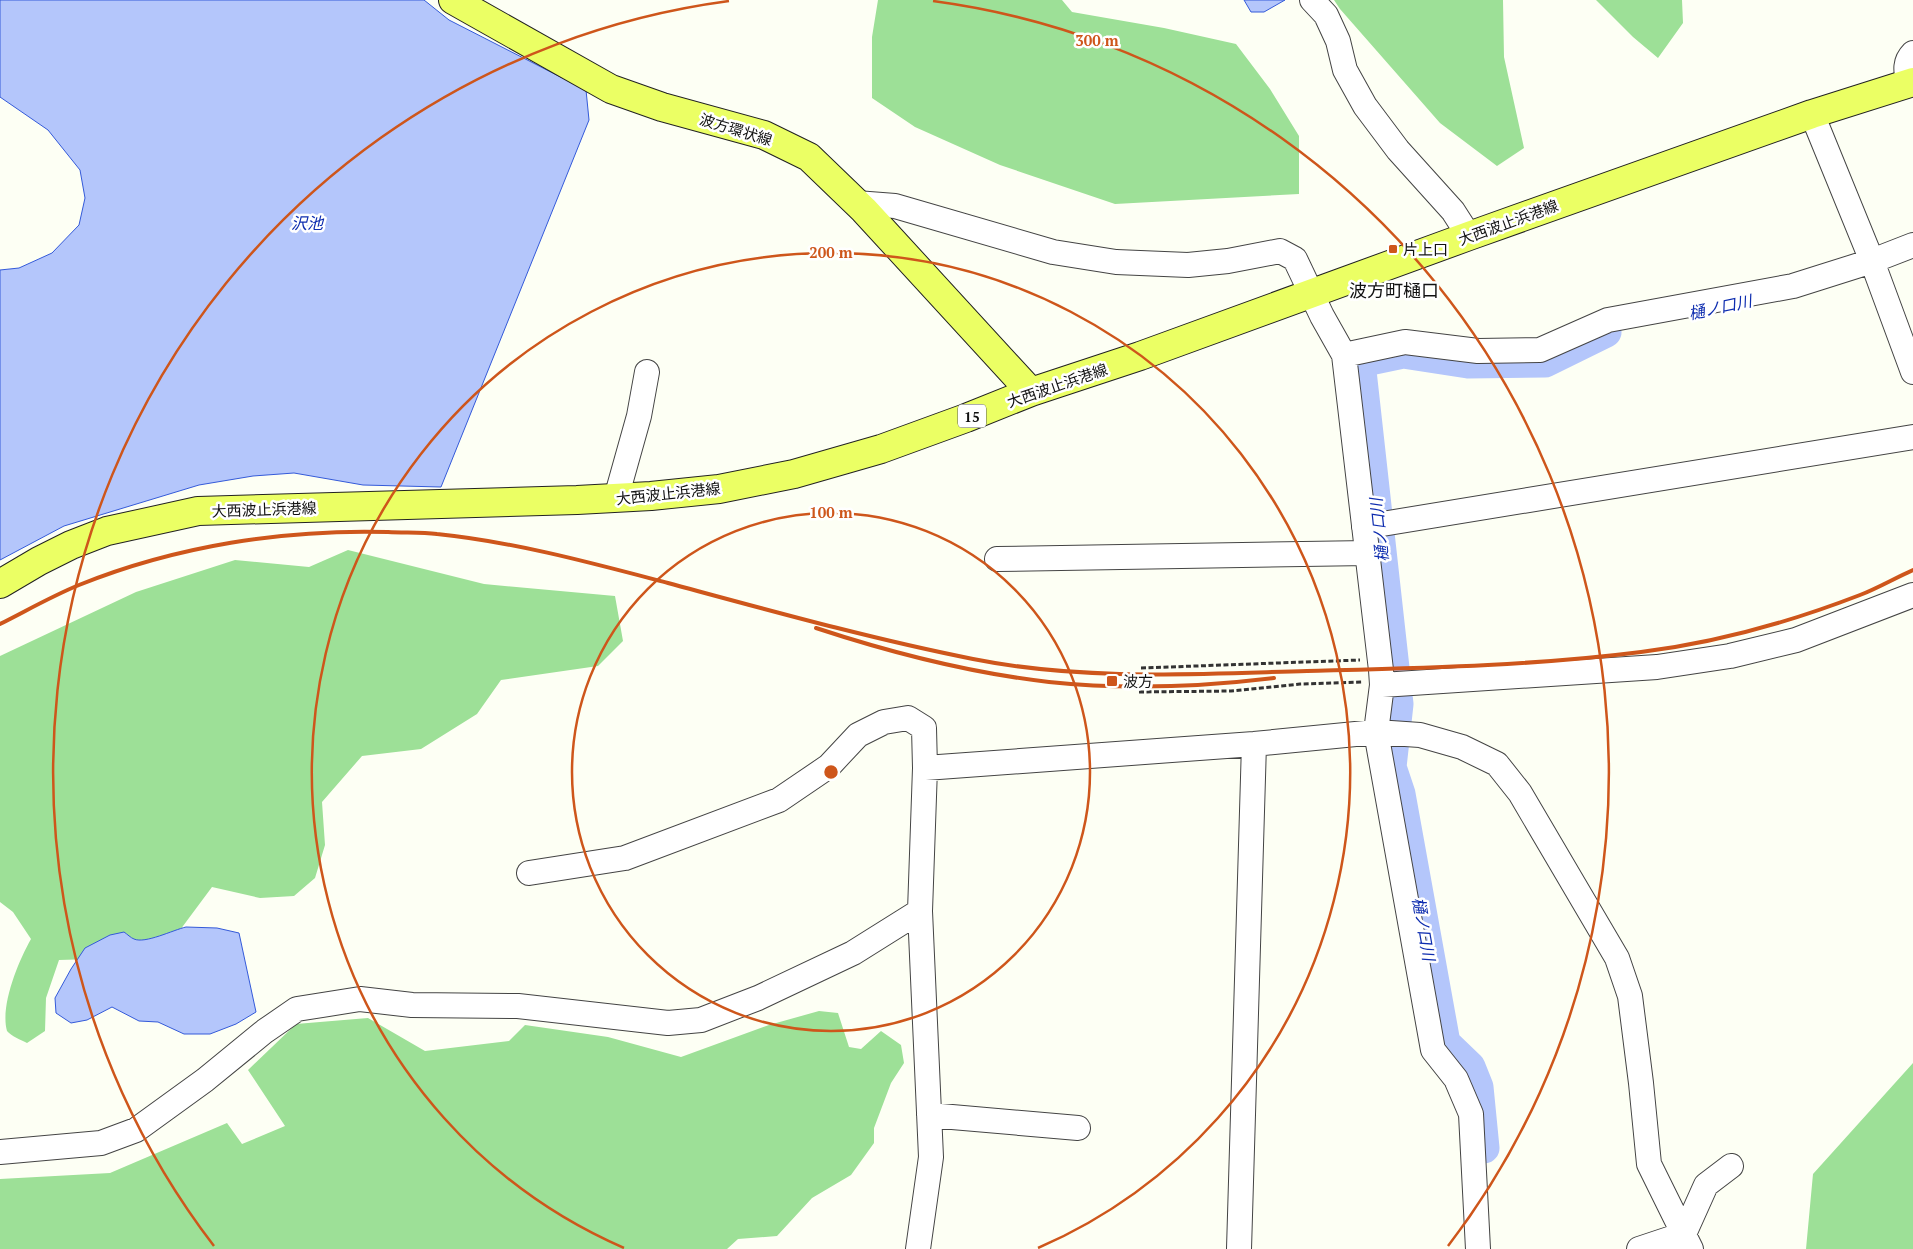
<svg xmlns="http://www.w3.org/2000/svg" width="1913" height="1249" font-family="'PT Serif','Noto Sans JP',serif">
<rect width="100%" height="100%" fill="#fdfff4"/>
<path fill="#9de097" d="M878,0H1062L1072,12L1164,28L1236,44L1270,89L1299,136V194L1115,204L1000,165L915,127L872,98V37Z
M1334,0H1503L1504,57L1524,148L1497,166L1440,123L1340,9Z
M1596,0H1682L1683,23L1658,58L1633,37Z
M348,550L484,584L615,596L623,641L598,666L501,680L477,714L421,749L362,756L322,802L325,845L315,878L294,896L260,898L212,887L160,957L59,960L46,998L45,1031L27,1043C21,1040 11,1036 7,1031C0,1006 18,962 31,939L13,912L0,902V656L136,592L235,560L309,567Z
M819,1011L838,1013L849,1047L861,1049L881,1031L901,1045L904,1063L891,1083L874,1128V1143L851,1175L812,1198L777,1236L738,1239L727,1249H0V1179L110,1173L227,1123L242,1144L285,1126L248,1070L296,1024L368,1018L425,1051L509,1041L525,1025L608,1037L681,1057L769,1025Z
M1913,1063V1249H1806L1813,1174Z"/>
<path fill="#b4c6fb" stroke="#345ad9" d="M0,0H424L449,20L586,90L589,120L441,487L363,485L294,473L253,476L199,485L64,526L0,560V270L19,268L52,253L79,225L85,198L80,170L48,130L0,97Z
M1244,0H1285L1264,12H1251Z
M186,927L217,928L239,933L256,1012L236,1024L210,1034H184L158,1022L139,1021L112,1007L87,1020L71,1023L56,1013L55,998L71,969L85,948L110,935L124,932C127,934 131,938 134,939C145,944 173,930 186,927Z"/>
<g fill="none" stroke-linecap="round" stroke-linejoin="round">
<path stroke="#b4c6fb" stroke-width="31" d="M1484,1148L1478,1087L1470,1067L1445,1043L1400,794L1391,767L1398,704L1360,362L1403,353L1468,363L1545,362L1606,332"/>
<defs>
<path id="minor" d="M1312,0L1326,15L1338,41L1345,70L1365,106L1398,150L1453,211L1469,236
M1908,83C1906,71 1904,62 1913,53
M1812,114L1872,261L1913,372
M856,203L895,206L1053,252L1116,262L1188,265L1228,261L1280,251L1295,259L1322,316L1344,355L1381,670L1382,685L1376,732L1433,1050L1456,1079L1471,1114L1478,1249
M1344,355L1405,342L1478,351L1540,350L1608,320L1793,286L1872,261L1913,245
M616,498L639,416L647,372
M1364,527L1913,437
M997,559L1368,553
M1382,685L1657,667L1730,656L1796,640L1913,595
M925,768L1254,744L1376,732L1420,735L1462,747L1497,764L1520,793L1617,958L1630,996L1641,1083L1649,1164L1691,1249
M529,873L625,858L779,800L829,766L858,735L884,722L908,718L924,728L925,768L920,911L931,1157L918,1249
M929,1115L1078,1128
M0,1152L101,1143L136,1130L205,1080L265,1031L297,1009L360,999L412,1005L518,1006L668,1023L701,1020L758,998L853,953L920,911
M1239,1249L1254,744
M1639,1249L1684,1234L1706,1185L1731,1166"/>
<path id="major" d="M453,0L611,89L662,107L764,135L809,157L864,210L1031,392
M0,584L39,561L71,545L107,531L198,511L577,500L651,496L719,489L794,474L881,449L966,418L1031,392L1140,356L1469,236L1812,114L1913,82"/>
</defs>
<use href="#minor" stroke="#444" stroke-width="26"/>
<use href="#major" stroke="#222" stroke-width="30"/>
<path stroke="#333" stroke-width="3" stroke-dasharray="5 2.5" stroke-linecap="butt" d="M1141,668L1360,660
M1139,692L1231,691L1300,684L1363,682"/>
<use href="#minor" stroke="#fff" stroke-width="24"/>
<use href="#major" stroke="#ebff64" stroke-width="28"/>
<path stroke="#ce561b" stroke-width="4" d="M0,624C26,611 52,596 79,585C176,546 284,529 388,532C404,533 421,532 437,534C515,542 592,563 668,583C768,610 872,639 973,659C1083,681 1196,674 1307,671C1418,668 1531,666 1641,652C1715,643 1790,622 1860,595C1878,588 1895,578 1913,570
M816,628C892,653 970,673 1049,682C1124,690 1200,687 1274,678"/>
</g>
<g fill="none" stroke="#ce561b" stroke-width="2.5">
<circle cx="831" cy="772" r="259"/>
<path d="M624 1248A519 519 0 1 1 1038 1248"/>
<path d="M214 1246A778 778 0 0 1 729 1M933 1A778 778 0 0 1 1448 1246"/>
</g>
<g fill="#ce561b" stroke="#fff" stroke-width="2">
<rect x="1388" y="244" width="10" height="10" rx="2.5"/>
<rect x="1106" y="675" width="12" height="12" rx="2.5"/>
</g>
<g text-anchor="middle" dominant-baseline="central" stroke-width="5" stroke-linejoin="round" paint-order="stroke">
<rect fill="#fff" stroke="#585858" stroke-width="1" x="958" y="404.5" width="28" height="23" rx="4"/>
<g font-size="14" font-weight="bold" fill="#111">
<text x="972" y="416">15</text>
</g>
<g font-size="15" fill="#111" stroke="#fff">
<text transform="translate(736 129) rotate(17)">波方環状線</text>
<text transform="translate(1508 222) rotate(-20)">大西波止浜港線</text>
<text transform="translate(1057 385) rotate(-19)">大西波止浜港線</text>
<text transform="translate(668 493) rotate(-6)">大西波止浜港線</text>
<text transform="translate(264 509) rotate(-2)">大西波止浜港線</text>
</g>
<g font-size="15" fill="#111" stroke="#fff" text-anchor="start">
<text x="1403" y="249">片上口</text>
<text x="1123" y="681">波方</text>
</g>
<g font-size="16" font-style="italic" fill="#0d2caf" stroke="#fff">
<text x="307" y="223">沢池</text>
<text transform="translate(1720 307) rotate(-12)">樋ノ口川</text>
<text transform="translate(1379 530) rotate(-96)">樋ノ口川</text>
<text transform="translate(1424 929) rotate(80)">樋ノ口川</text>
</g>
<g font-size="18" fill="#111" stroke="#fff">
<text x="1394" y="290">波方町樋口</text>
</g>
</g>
<circle cx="831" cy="772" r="8" fill="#ce561b" stroke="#fff" stroke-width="2.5"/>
<g font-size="15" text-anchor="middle" font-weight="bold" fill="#ce561b" stroke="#fff" stroke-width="5" stroke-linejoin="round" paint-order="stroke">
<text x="1097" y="46">300 m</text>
<text x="831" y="258">200 m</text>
<text x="831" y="518">100 m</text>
</g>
</svg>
